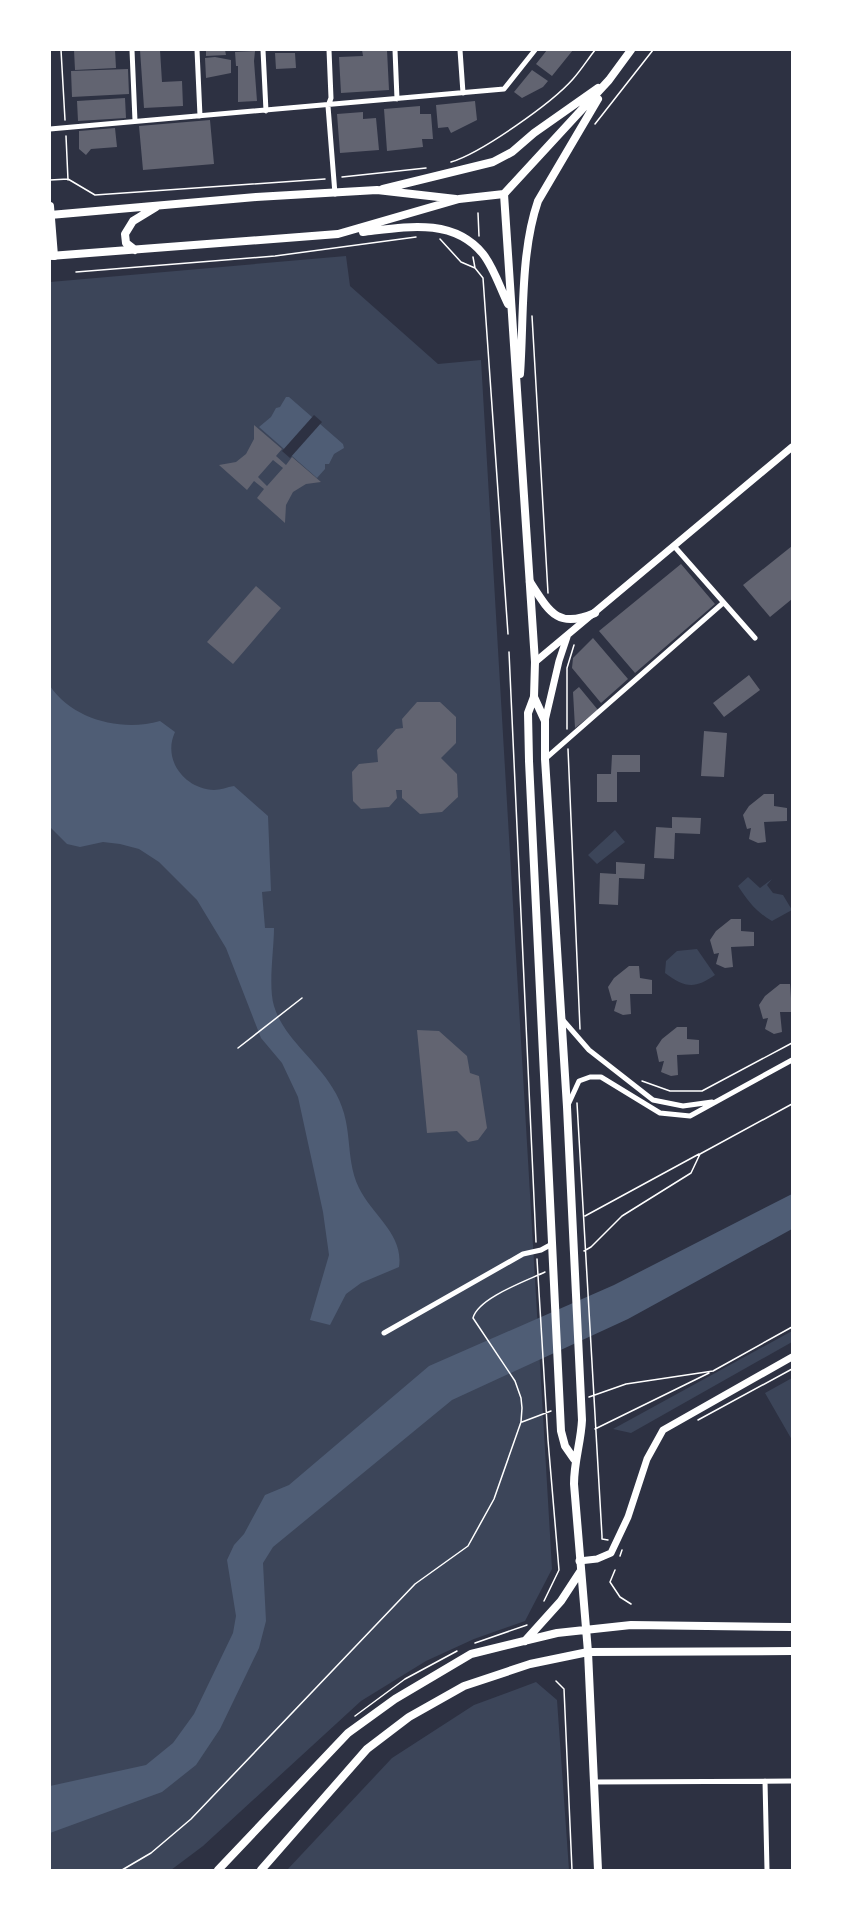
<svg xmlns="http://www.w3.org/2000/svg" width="842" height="1920" font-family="'Roboto Condensed',sans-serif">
<rect width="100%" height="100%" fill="#2d3142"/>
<path fill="#3c4559" d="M346,256L350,286L438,364L481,360L552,1569L525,1621L474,1639L426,1661L361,1701L203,1846L171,1870H50V282Z
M615,830L625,842L597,864L588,855Z
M748,877L760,888L772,879L767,885L773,893L783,895L792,910L772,921C756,912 748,901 738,886Z
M697,949L715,975C695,989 685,988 665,973L666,961L677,951Z
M792,1331V1342L631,1433L613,1429Z
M792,1378V1440L765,1393Z
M536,1682L557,1700L569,1870H287L392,1758L474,1705Z"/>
<path fill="#4f5d75" d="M286,397H289L343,444L344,448L334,454L329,464H325V469L317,478L259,427L271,417L276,408L280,407Z
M50,686C73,720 122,732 160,721L175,732C162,760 185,789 214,790C221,790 227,787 234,786L268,816L271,891L262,892L265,928H274C274,950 268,986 274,1006C283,1037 316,1060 332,1087C356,1124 343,1154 359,1188C372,1215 404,1234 399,1267L361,1283L346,1294L330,1325L310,1320L329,1255L323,1212L298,1097L282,1063L261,1038L226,948L197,900L159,862L139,849L120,844L103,842L80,847L67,844L50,827Z
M792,1194V1229L628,1319L452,1400L273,1547L263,1563L266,1621L259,1648L220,1729L196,1765L162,1792L50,1833V1786L146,1765L173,1743L194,1714L233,1633L236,1616L227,1560L234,1545L244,1534L265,1495L289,1485L429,1366L614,1285Z"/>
<path fill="#2d3142" d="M314,415L322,422L290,458L282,451Z"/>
<path fill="#626471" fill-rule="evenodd" d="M74,50H115L116,68L75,70Z
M140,50H160L162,82L182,81L183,106L144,108Z
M206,50H225L226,55L206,56Z
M362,50H387L389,90L341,93L339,57L363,56Z
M547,50H573L552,76L536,64Z
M255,51L254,61L257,101L238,102V66H236L235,52Z
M275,53H295L296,68L276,69Z
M215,57L231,60V73L206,78L205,58Z
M128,69L129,94L72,97L71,71Z
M532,70L548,81L543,87L522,98L514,92Z
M125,98L126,118L78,121L77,101Z
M475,101L477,120L451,133L448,127L438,128L436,105Z
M420,106V114H431L433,139H422L423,147L387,151L384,109Z
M363,112V119L376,118L379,150L340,153L337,114Z
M210,120L214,164L143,170L139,126Z
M115,128L117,147L91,149L86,155L79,149V131Z
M254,425L282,449L276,456L286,465L292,457L321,482L306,484L293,492L286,505L285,523L257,498L264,489L254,481L247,490L219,465L236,462L246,454L254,439ZM273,460L283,468L267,486L258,477Z
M792,546V599L770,617L743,585Z
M681,564L715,604L635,673L599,631Z
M256,586L281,608L233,664L207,642Z
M593,638L628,679L601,703L572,668L573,658Z
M749,675L760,690L724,717L713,703Z
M579,687L598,710L575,728L573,692Z
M417,702H440L456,717V743L441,758L457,774L458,797L442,812L420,814L402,798V790H396L397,798L389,807L361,809L353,801L352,772L359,764L378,762L377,750L396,729L403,728L402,719Z
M704,731L727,733L724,777L701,776Z
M612,755H640V772H617V802H597V774H611Z
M764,794H774V806L787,808V821L764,822L766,842L758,843L749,839L751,828L747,829L743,815L749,806Z
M672,817L701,818L700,834L675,833L674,859L654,858L656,827L672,828Z
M616,862L645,864L644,879L619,878L618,905L599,904L600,873L616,874Z
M731,919H741V931L754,932V946L731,947L733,967L725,968L716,964L719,953L714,954L710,940L716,931Z
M629,966H639L640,978L652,980V994H630L631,1014L623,1015L614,1011L617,1000L612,1001L608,987L614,978Z
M780,984H790L792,1012H780L782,1032L774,1034L765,1029L768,1018L763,1019L759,1005L765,996Z
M677,1027H687V1039L699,1040V1054L677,1055L678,1075L671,1076L661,1072L664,1061L659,1062L656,1048L662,1039Z
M417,1030L439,1031L467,1056L470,1073L479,1076L487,1128L478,1140L468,1142L457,1131L427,1133Z"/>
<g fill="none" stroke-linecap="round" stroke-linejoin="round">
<path stroke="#fff" stroke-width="1.5" d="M61,50L65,120
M595,124L653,50
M66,136L68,180
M451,162C481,153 552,103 573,79C581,70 588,59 595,50
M342,177L426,168
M50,180L68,179L95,195L325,179
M478,213L479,236
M440,239L461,262L475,268
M473,257L475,268L483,278L508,634
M76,272L275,256L416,237
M532,316L548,593
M509,652L536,1242
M567,729V668L574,645
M568,749L580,1029
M238,1048L302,998
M642,1081L670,1091H702L792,1043
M577,1103L602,1536V1539L608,1540
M585,1216L699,1154
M584,1251L591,1247L622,1216L691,1173L700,1154L792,1104
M537,1259L548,1440L559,1570L544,1601
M589,1397L626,1384L713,1371L792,1327
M698,1420L792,1369
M522,1422L551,1411
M595,1429L709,1373
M620,1556L622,1550
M615,1570L610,1582L620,1597L631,1604
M475,1643L527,1625
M556,1681L564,1689L572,1870
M355,1716L405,1679L457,1651
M122,1870L151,1853L191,1819L415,1584L468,1546L494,1499L521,1422L522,1408L521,1398L515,1381L473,1318C478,1298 526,1281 545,1272"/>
<path stroke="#fff" stroke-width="5" d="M132,50L135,121
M197,50L200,116
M263,50L266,111
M329,50L331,98L328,106L335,194
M395,50L397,99
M460,50L463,93
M50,129L504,89L535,50
M674,546L755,638
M545,759L723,603
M562,1019L589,1050L653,1100L683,1106L712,1102
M568,1105L579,1081L590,1077H601L660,1113L690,1116L792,1060
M384,1333L523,1254L541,1250L552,1244
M765,1781L767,1870
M594,1782L792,1781"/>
<path stroke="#fff" stroke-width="7" d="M535,662L792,447
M545,721L559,661L567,637
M579,1561L597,1559L611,1553L628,1517L647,1459L663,1430L792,1357"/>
<path stroke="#fff" stroke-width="8" d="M50,206L54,256
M530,582C550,613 558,629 595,613
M534,697L535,662"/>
<path stroke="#fff" stroke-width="8" d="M383,189L493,162L512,152L534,133L598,88
M50,215L256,197L377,190L456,199
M363,232C405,227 453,217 483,254C494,268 500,288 508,304
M135,250L126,243L125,234L133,221L156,207
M50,256L338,234L459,199L504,194
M520,374C524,320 520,253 538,201L598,99
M535,662L504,194L609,80L631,50
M534,697L545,721V759L567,1107L582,1420C581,1442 574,1461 574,1484L588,1652L598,1870
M534,697L528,713L529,761L561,1431L565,1446L574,1459
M525,1641L561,1601L580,1572
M218,1870L348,1733L395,1699L471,1654L557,1633L631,1625L792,1627
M261,1870L367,1749L409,1717L464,1686L530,1664L588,1652L792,1651"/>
</g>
<rect width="842" height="1920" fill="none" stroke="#ffffff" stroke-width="102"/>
</svg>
